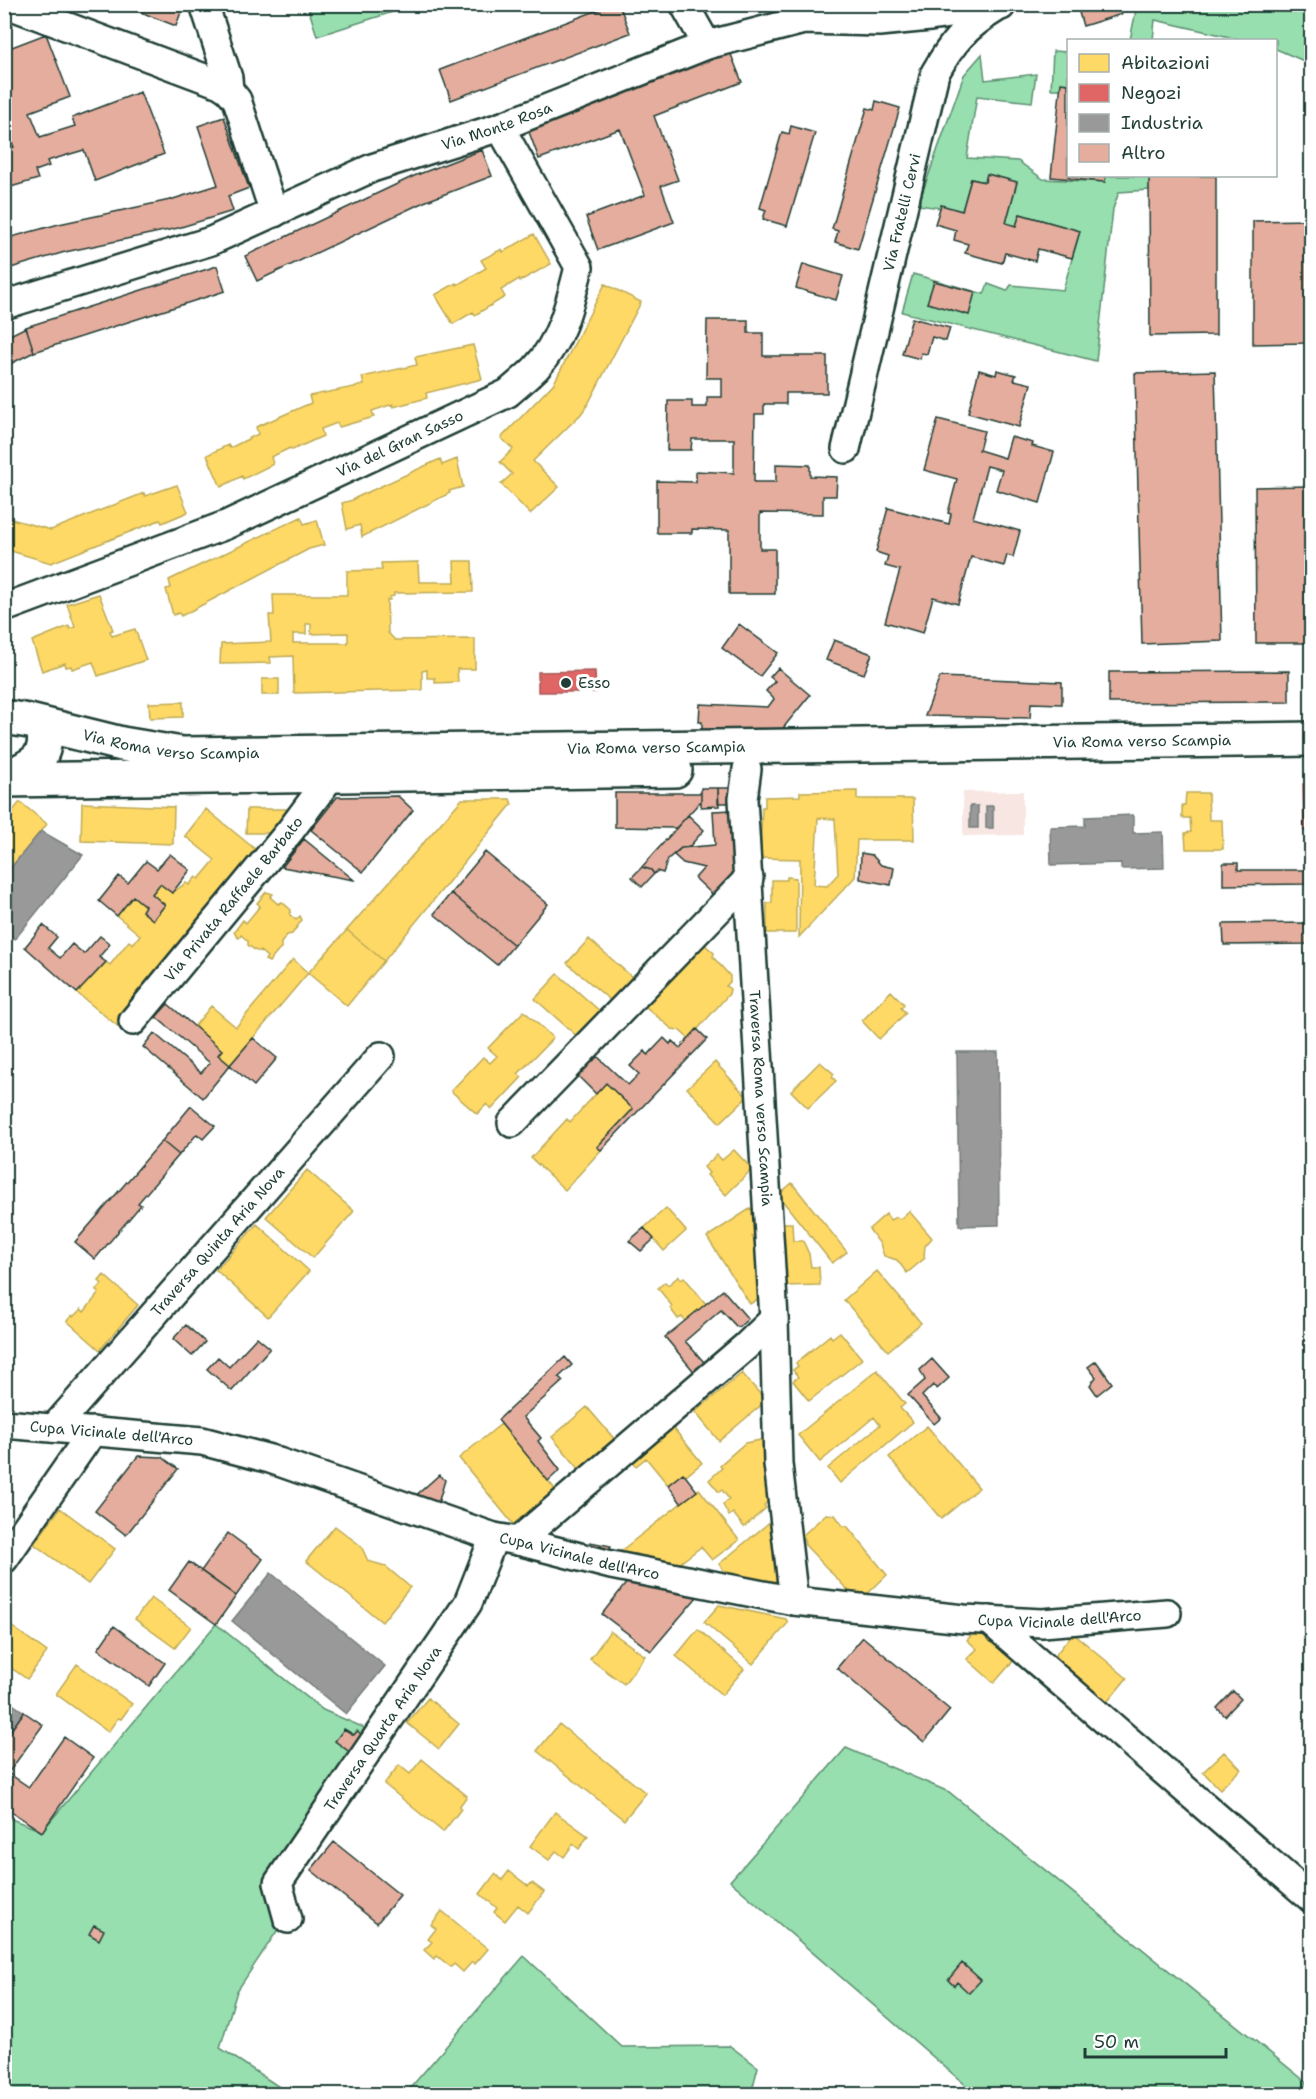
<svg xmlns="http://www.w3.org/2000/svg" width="1316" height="2099" font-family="'Shantell Sans',sans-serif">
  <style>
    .built { fill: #f7e6e2 }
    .green { fill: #97dfae; stroke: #5b8e71; stroke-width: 1.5 }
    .homes { fill: #ffd966; stroke: #bcaa57; stroke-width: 1.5; fill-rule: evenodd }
    .shops { fill: #e06666; stroke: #a65a57; stroke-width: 1.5 }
    .industry { fill: #999; stroke: #747d7b; stroke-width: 1.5 }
    .building { fill: #e5ad9d; stroke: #1f3d34; stroke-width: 1.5 }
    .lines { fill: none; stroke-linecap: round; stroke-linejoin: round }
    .minor-casing { stroke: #1f3d34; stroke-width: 32 }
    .major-casing { stroke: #1f3d34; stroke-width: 38 }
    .minor { stroke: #fff; stroke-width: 27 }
    .major { stroke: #fff; stroke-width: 33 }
    .poi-dot { fill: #1f3d34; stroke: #fff; stroke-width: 2 }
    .labels { text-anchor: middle; stroke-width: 6; stroke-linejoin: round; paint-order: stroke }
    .street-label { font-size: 15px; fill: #1f3d34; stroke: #fff }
    .poi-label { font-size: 15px; fill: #1f3d34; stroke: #fff; text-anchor: start }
  </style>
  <rect width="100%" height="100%" fill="#fff"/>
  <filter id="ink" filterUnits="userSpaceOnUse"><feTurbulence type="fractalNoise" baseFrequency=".0167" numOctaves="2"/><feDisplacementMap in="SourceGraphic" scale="12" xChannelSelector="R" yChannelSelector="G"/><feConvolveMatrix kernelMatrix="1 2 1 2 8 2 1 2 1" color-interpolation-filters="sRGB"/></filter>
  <g filter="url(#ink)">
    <path class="built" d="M1023,791V835L963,836V792Z"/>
    <path class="green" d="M307,4H415V5L317,36Z
      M1137,5H1311V64L1276,49V40H1243L1155,20L1153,40H1130Z
      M1053,51L1068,52V89H1051Z
      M982,54L985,80L1036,74L1032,102L977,96L967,158L1018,161L1043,179L1105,182L1106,176H1150L1149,190L1119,192L1113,209L1096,361L902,312L913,274L984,294L988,284L1007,291L1011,285L1063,290L1080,231L1020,214L1016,226L1006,223L1017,182L987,174L985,182L971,179L962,211L918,205L964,75Z
      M216,1624L323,1710L365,1728L292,1839L279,1928L237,1991L220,2048L290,2094H5L4,1816L42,1831Z
      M846,1748L949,1792L1311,2086V2094H976L730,1881Z
      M524,1956L622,2047L730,2046L758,2067L751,2094H405Z"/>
    <path class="homes" d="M534,234L551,264L520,281L519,279L501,290L505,297L475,315L473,312L453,324L435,295L456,283L457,285L486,268L481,260L502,249L503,252Z
      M605,284L641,302L588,404L581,414L533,461L559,487L530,514L501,484L512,474L500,462L513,449L501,438L554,383Z
      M473,345L482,379L426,393L427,398L393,407V404L372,411L374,417L339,427L337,423L321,429L323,436L292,450L290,448L271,457L273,464L243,479L242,476L221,487L207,455L228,445L230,448L258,434L256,427L311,403L309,396L364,385L362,377L417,365L415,357Z
      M440,459L442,465L457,459L463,487L449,491L450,493L362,537L360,525L347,529L342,503L353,500V499Z
      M177,485L188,512L162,523L160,520L51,563L4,549V517L51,530L144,493L145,496Z
      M301,517L304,524L317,520L324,545L309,549L181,616L179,613L173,615L166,589L171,588L169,580Z
      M454,561H472L473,592L394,593V596L390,597V600H387L388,633L395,640L475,639V669H457L458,682L435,683V678H427V670L422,671V690L294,693L293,656L270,657L271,663L220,664L221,644L271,642L269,615H274L273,595H347V571L382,570L381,563L418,562L419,582H455ZM306,624H311V634L348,633V643H293V634H306Z
      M99,594L113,630L110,631L112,636L135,629L146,660L98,676L93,662L72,669L71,666L66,667L65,663L42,671L32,641L69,626L70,629L75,627L67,604Z
      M262,679H279V695H262Z
      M183,702V717L150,718L149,703Z
      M857,791V799H913L914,840H857L855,877L799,937L800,859L760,858L762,807H765V797L800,796V792ZM818,818L835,819L838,874L827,886L814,885Z
      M1186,793H1208L1209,820H1222L1223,849H1186L1185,833L1191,832L1190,818H1182V805H1185Z
      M462,799H510L512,804L384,961L347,930Z
      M20,802L47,824L4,876V805L12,812Z
      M82,803L174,807L173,844L81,841Z
      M206,809L261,854L120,1028L77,993L106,962L110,965L129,941L133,944L140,935L117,916L133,896L145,906L142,911L153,920L165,905L152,894L160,884L172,893L186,883L189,885L196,877L199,879L215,860L185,836Z
      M247,809H291L275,833H246Z
      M787,877L796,878V933H767V903H772V880H787Z
      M266,892L270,893L273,894L270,897L278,904L282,902L291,910L290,915L296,920L300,916L302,920L292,934L287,935L281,943V948L269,962L265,960L267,957L260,951H256L248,945V941L241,935L239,938L237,937L234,932L243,920L246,923L260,906L257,903Z
      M347,930L384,961L347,1006L308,973Z
      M589,939L632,977L611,1001L567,963Z
      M703,943L714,953L713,957L730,976V982L726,986L730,989L729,994L689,1039L679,1030L672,1029L646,1007L644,1000Z
      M293,959L308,973L230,1065L218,1055L222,1050L194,1027L211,1006L236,1027Z
      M558,974L602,1013L579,1038L535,999Z
      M891,991L904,1004L901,1008L906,1013L879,1039L862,1021Z
      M524,1011L553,1038L518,1074L522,1077L492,1109L487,1104L477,1114L451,1091L483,1057L490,1063L497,1056L488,1048Z
      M715,1062L747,1097L720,1123L687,1088Z
      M820,1062L834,1074L832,1077L836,1081L808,1108L791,1091Z
      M606,1083L633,1109L597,1147L601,1150L565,1190L531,1158L567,1119L570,1122Z
      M734,1150L752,1169L726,1195L707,1175L709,1173L704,1167L717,1155L722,1160Z
      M307,1170L354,1211L313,1258L266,1217Z
      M792,1183L847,1252L832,1263L778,1195Z
      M666,1208L686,1231L664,1251L644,1228Z
      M751,1208L757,1219V1233L752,1236L760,1255L761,1297L750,1304L707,1237Z
      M909,1211L932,1238L925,1246L924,1256L925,1258L907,1273L897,1260L884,1256L880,1244L869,1229L886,1214L890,1220L896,1217L900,1219Z
      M782,1223H792L793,1241H803L809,1254L811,1267H819L820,1285L783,1286Z
      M257,1224L309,1271L268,1317L216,1270Z
      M877,1271L921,1323L888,1351L844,1300Z
      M104,1275L138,1305L100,1350L67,1321L72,1315L73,1317L81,1309L84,1312L99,1293L96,1291L102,1284L99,1281Z
      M679,1276L681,1279L684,1277L706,1304L685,1321L682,1317L678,1319L670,1308L672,1306L658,1288L665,1282L668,1285Z
      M840,1332L862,1359L809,1401L793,1381L798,1377L793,1370L798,1366L796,1363L830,1335L832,1338Z
      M877,1370L905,1404L900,1408L913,1422L840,1483L828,1468L880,1425L874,1417L820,1462L798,1435Z
      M742,1373L766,1401L719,1441L695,1412Z
      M587,1407L622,1448L587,1478L552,1437Z
      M501,1424L559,1494L517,1529L459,1458Z
      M670,1424L702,1463L686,1476L683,1473L668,1485L646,1458L636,1466L629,1458Z
      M927,1426L979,1488L941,1519L889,1457Z
      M766,1439L775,1495L764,1505L766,1508L744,1527L733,1513L729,1516L723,1505L729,1499L722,1490L719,1492L709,1480L722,1468L720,1465L745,1443Z
      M699,1489L739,1540L712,1560L701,1547L671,1570L613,1557Z
      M60,1508L115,1549L88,1584L34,1544Z
      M826,1514L835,1515L843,1526H847L887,1575L859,1602L805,1545L803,1535Z
      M771,1521L786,1574L770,1587L731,1580L719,1564Z
      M335,1526L361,1546L368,1561L385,1566L410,1587L382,1622L306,1561Z
      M151,1598L191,1627L175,1648L135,1619Z
      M719,1605L786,1619L788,1623L753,1664L704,1622Z
      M7,1623L47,1652L27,1679L4,1663V1626Z
      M979,1627L1015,1659L994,1683L967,1659L977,1649L967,1640Z
      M698,1629L744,1669L722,1695L676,1656Z
      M610,1631L645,1656L624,1684L590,1659Z
      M1073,1633L1127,1678L1103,1707L1049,1663Z
      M77,1664L132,1704L121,1719L118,1718L108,1732L56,1694Z
      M428,1698L459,1724L439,1749L407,1723Z
      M559,1724L646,1793L624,1820L537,1751Z
      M1224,1752L1241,1769L1220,1789L1203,1772Z
      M422,1759L467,1796L459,1807L461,1809L443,1832L384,1784L399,1765L410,1774Z
      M555,1812L588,1836L579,1849L573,1844L564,1857L556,1851L549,1860L530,1846Z
      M509,1871L528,1886L532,1883L544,1892L528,1913L518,1905L505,1921L494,1912L497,1908L480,1894L495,1874L502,1880Z
      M442,1911L488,1949L475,1964L472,1962L463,1972L454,1964L451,1967L437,1956L434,1959L424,1950L432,1942L428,1939L436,1929L431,1925Z"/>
    <path class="shops" d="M595,671L596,692H538V672Z
      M1303,784H1312V831H1304Z"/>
    <path class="industry" d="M970,806H978V828H970Z
      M986,806H993V828H986Z
      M1133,815V833L1163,832L1164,868L1121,869V863L1051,865L1050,827L1085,826V817Z
      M41,831L83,855L15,939L4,930V876Z
      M957,1052H998L999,1225L959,1226Z
      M271,1573L385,1666L346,1714L232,1621Z
      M4,1698L24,1712L4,1740Z"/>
    <path class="building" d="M120,4H184L176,26Z
      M614,4H619L630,33L451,100L440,70Z
      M1093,4H1119L1122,14L1083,26L1078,9Z
      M46,34L70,97L30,112L40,137L75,126L72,118L140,92L164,154L95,181L84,150L47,161L49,166L35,171L38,179L4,189V150L14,147L4,123V50Z
      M728,47L742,82L654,116L678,180L661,186L674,222L598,250L586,217L645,195L620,129L539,159L526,124Z
      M1061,83L1068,84V176H1106L1105,182L1051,177Z
      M876,101L900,108L858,249L835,242L838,231L832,229L867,108L874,110Z
      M224,117L249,188L228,196L233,211L178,228L65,252L4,270V239L59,224L170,200L218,185L198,126Z
      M791,126L815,133L787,226L763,219L766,210L760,208L782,132L789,134Z
      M482,150L492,176L424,202L257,281L245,256L414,176Z
      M987,174L1017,182L1006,223L1016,226L1020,214L1080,231L1072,258L1038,249L1035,261L1005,253L1002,263L965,253L968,244L954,240L956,230L935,224L941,205L962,211L971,179L985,182Z
      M1149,176H1216V335L1150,336Z
      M1312,220V343L1253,344V221Z
      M803,264L843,276L836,300L796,288Z
      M217,266L225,291L34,352L26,327Z
      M934,281L975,292L969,315L927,303Z
      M912,318L950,328L946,341L932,337L927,354L921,353L920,359L902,354Z
      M707,320H748V333H763V356H827V393H786V404H764V414H755L754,482H776V464L810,465V476L837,477L836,496H823V514L760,513V549H775V594H729V530L692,529V533H657V481L696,482V471L734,473V439H692L691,450H667L668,401H692V407H707V397H722V378H706Z
      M26,327L34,352L4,367V338Z
      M979,370L996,375L997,370L1016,375L1014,380L1031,384L1019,427L968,413Z
      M1215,371L1222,641L1142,644L1135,373Z
      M938,419L984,431L979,450L1005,458L1011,437L1033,443L1032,446L1054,452L1040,503L996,490L1002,470L987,466L973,518L1020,531L1013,557L1007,555L1004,566L971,557L958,604L933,597L923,633L885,622L900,570L885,566L888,556L876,552L888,508L949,524L951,514L948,513L957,479L924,470Z
      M1312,486V643H1256L1255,487Z
      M739,624L778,653L760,676L722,648Z
      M834,640L872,654L864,674L826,660Z
      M778,668L810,695L783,728V734L702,732V722H699L700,704L768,707L774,699L766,691L775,681L770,677Z
      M1289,671V702L1109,703V672Z
      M940,677L1062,682V704L1031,703L1030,718L925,716Z
      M701,788H718L719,806L701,807Z
      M718,788H733V803H718Z
      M615,793H701V801L676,828L615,827Z
      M398,796L413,810L363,872L311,830L337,797Z
      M733,810L737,873L732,874L713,895L695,878L704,868L683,863L674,855L681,848L715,845L713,811Z
      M688,815L704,830L689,847L681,848L668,859L663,873L657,871L654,874L651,870L642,867Z
      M304,839L354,880L282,867Z
      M485,852L548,904L514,945L451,893Z
      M861,853L872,855L881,865L894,868L891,885L860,879Z
      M170,854L190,870L172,893L160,884L152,894L165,905L153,920L142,911L145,906L133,896L117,916L99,901L119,876L128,883L146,861L157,869Z
      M1223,863H1238V870H1312V884L1223,885Z
      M642,867L651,870L654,874L642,887L632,877Z
      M451,893L514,945L497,965L434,914Z
      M1312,923V944L1224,945L1223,924Z
      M43,925L57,937L48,948L60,958L72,944L84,954L100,936L110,944L99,957L106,962L77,993L25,947Z
      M168,1004L222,1050L218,1055L230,1065L203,1098L143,1047L154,1033L201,1073L210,1063L156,1017Z
      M697,1029L707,1039L601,1150L597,1147L633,1109L606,1083L596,1094L578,1076L597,1056L628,1085L639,1074L630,1066L645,1051L648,1055L664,1038L670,1044L672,1041L680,1048Z
      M253,1038L277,1058L254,1086L230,1065Z
      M191,1106L215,1126L203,1139L197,1134L179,1155L162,1141Z
      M162,1141L179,1155L138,1203L141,1205L95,1259L75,1242Z
      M644,1228L654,1239L641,1251L629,1241Z
      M723,1290L748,1319L739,1327L736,1326L721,1310L685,1341L704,1362L736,1335L745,1345L702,1381L665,1337Z
      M186,1325L205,1342L192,1356L173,1339Z
      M257,1337L270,1348L232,1391L207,1369L218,1357L229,1367Z
      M565,1357L572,1365L559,1377L563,1381L523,1417L541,1438L538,1441L560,1470L548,1481L498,1420Z
      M932,1359L949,1378L937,1389L933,1385L922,1396L941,1418L934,1424L908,1395L925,1380L920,1370Z
      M1096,1361L1112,1383L1097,1395L1090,1385L1096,1377L1088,1367Z
      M138,1456L162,1457L178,1469L126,1535L95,1511Z
      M683,1473L697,1491L681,1503L668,1485Z
      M439,1475L445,1480L437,1507L411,1500Z
      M228,1533L263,1559L236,1596L201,1571Z
      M590,1542L611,1546L609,1556L589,1553Z
      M189,1562L236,1596L216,1624L169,1590Z
      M627,1582L697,1597L651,1651L602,1614Z
      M114,1626L165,1663L149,1686L98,1649Z
      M863,1637L950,1710L924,1742L837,1668Z
      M1233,1691L1241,1699L1225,1716L1217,1708Z
      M24,1712L43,1725L4,1779V1740Z
      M344,1729L354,1735L357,1731L372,1742L355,1756L335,1741Z
      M64,1737L93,1758L42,1832L4,1807V1779L8,1773L29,1787Z
      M334,1842L400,1895L377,1923L311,1870Z
      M94,1925L104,1930L99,1940L89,1934Z
      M962,1963L981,1980L969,1993L957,1982L954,1986L948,1980Z"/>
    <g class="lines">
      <defs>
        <g id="minor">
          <path d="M7,4L220,84L229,90L237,100L274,213"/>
          <path d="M204,4L228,78L229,90"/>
          <path d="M684,4L707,45"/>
          <path id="s1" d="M4,305L211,241L372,168L500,127L707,45L804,20L879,22L930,17L1001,6"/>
          <path id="s2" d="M846,449L935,73C952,43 965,27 995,9"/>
          <path id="s3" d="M4,608L226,525L508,393C517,385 527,377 536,368C562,340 570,302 579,267L500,127"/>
          <path id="s4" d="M747,769L743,799L774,1319L778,1464L794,1601"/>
          <path id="s5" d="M133,1021L290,831L331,776"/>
          <path d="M512,1123L749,878"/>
          <path id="s6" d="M4,1424L202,1441L270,1459L494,1537L518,1541L611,1565L794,1601L964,1619L1042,1623L1167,1613"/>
          <path id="s7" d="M54,1428L381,1056"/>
          <path d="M518,1541L745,1347L774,1319"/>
          <path d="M4,1559L93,1431"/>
          <path d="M989,1620L1312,1899"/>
          <path id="s8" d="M288,1919L278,1883L468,1603L494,1537"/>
        </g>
        <g id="major">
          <path id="s9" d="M4,717L29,721L122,744L182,754L1312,739"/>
          <path d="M4,779C33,764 50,761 43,725"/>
          <path d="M4,780L675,770"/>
        </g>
      </defs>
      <use href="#minor" class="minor-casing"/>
      <use href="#major" class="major-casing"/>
      <use href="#minor" class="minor"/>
      <use href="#major" class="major"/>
    </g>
  </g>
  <circle class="poi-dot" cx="566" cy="683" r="6"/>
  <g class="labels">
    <g class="street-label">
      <text dy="5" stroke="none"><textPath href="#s1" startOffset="525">Via Monte Rosa</textPath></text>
      <text dy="5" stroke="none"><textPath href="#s2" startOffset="243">Via Fratelli Cervi</textPath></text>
      <text dy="5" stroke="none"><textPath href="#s3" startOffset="429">Via del Gran Sasso</textPath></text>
      <text dy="5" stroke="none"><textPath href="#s9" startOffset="1142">Via Roma verso Scampia</textPath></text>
      <text dy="5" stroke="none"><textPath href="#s9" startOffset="170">Via Roma verso Scampia</textPath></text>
      <text dy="5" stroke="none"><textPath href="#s9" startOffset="656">Via Roma verso Scampia</textPath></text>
      <text dy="5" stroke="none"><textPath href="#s5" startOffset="158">Via Privata Raffaele Barbato</textPath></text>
      <text dy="5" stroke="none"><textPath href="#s4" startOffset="330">Traversa Roma verso Scampia</textPath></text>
      <text dy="5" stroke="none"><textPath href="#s7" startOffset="248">Traversa Quinta Aria Nova</textPath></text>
      <text dy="5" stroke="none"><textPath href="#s6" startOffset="108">Cupa Vicinale dell'Arco</textPath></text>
      <text dy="5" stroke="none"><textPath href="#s6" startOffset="594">Cupa Vicinale dell'Arco</textPath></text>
      <text dy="5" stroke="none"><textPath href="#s6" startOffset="1080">Cupa Vicinale dell'Arco</textPath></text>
      <text dy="5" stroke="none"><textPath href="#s8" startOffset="224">Traversa Quarta Aria Nova</textPath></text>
    </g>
    <g class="poi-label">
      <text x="578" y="688">Esso</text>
    </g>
  </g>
  <rect width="1316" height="2099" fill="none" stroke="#fff" stroke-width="24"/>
  <rect x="12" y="12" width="1292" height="2075" fill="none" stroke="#1f3d34" stroke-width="2" filter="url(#ink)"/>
  <rect x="1067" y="39" width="210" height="138" fill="#ffffff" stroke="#a5b1ae" stroke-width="1.5"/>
  <rect x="1079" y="54" width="30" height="18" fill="#ffd966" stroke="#a5b1ae" stroke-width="1.5"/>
  <text x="1121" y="69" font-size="18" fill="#1f3d34">Abitazioni</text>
  <rect x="1079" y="84" width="30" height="18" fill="#e06666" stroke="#a5b1ae" stroke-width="1.5"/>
  <text x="1121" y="99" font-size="18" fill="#1f3d34">Negozi</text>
  <rect x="1079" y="114" width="30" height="18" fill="#999999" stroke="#a5b1ae" stroke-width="1.5"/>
  <text x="1121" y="129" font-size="18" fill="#1f3d34">Industria</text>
  <rect x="1079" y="144" width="30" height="18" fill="#e5ad9d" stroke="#a5b1ae" stroke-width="1.5"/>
  <text x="1121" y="159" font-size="18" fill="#1f3d34">Altro</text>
  <path d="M1085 2048v9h141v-9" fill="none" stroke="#1f3d34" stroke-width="3"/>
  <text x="1094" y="2048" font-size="18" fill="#1f3d34" stroke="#ffffff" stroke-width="4.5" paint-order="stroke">50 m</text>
</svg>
